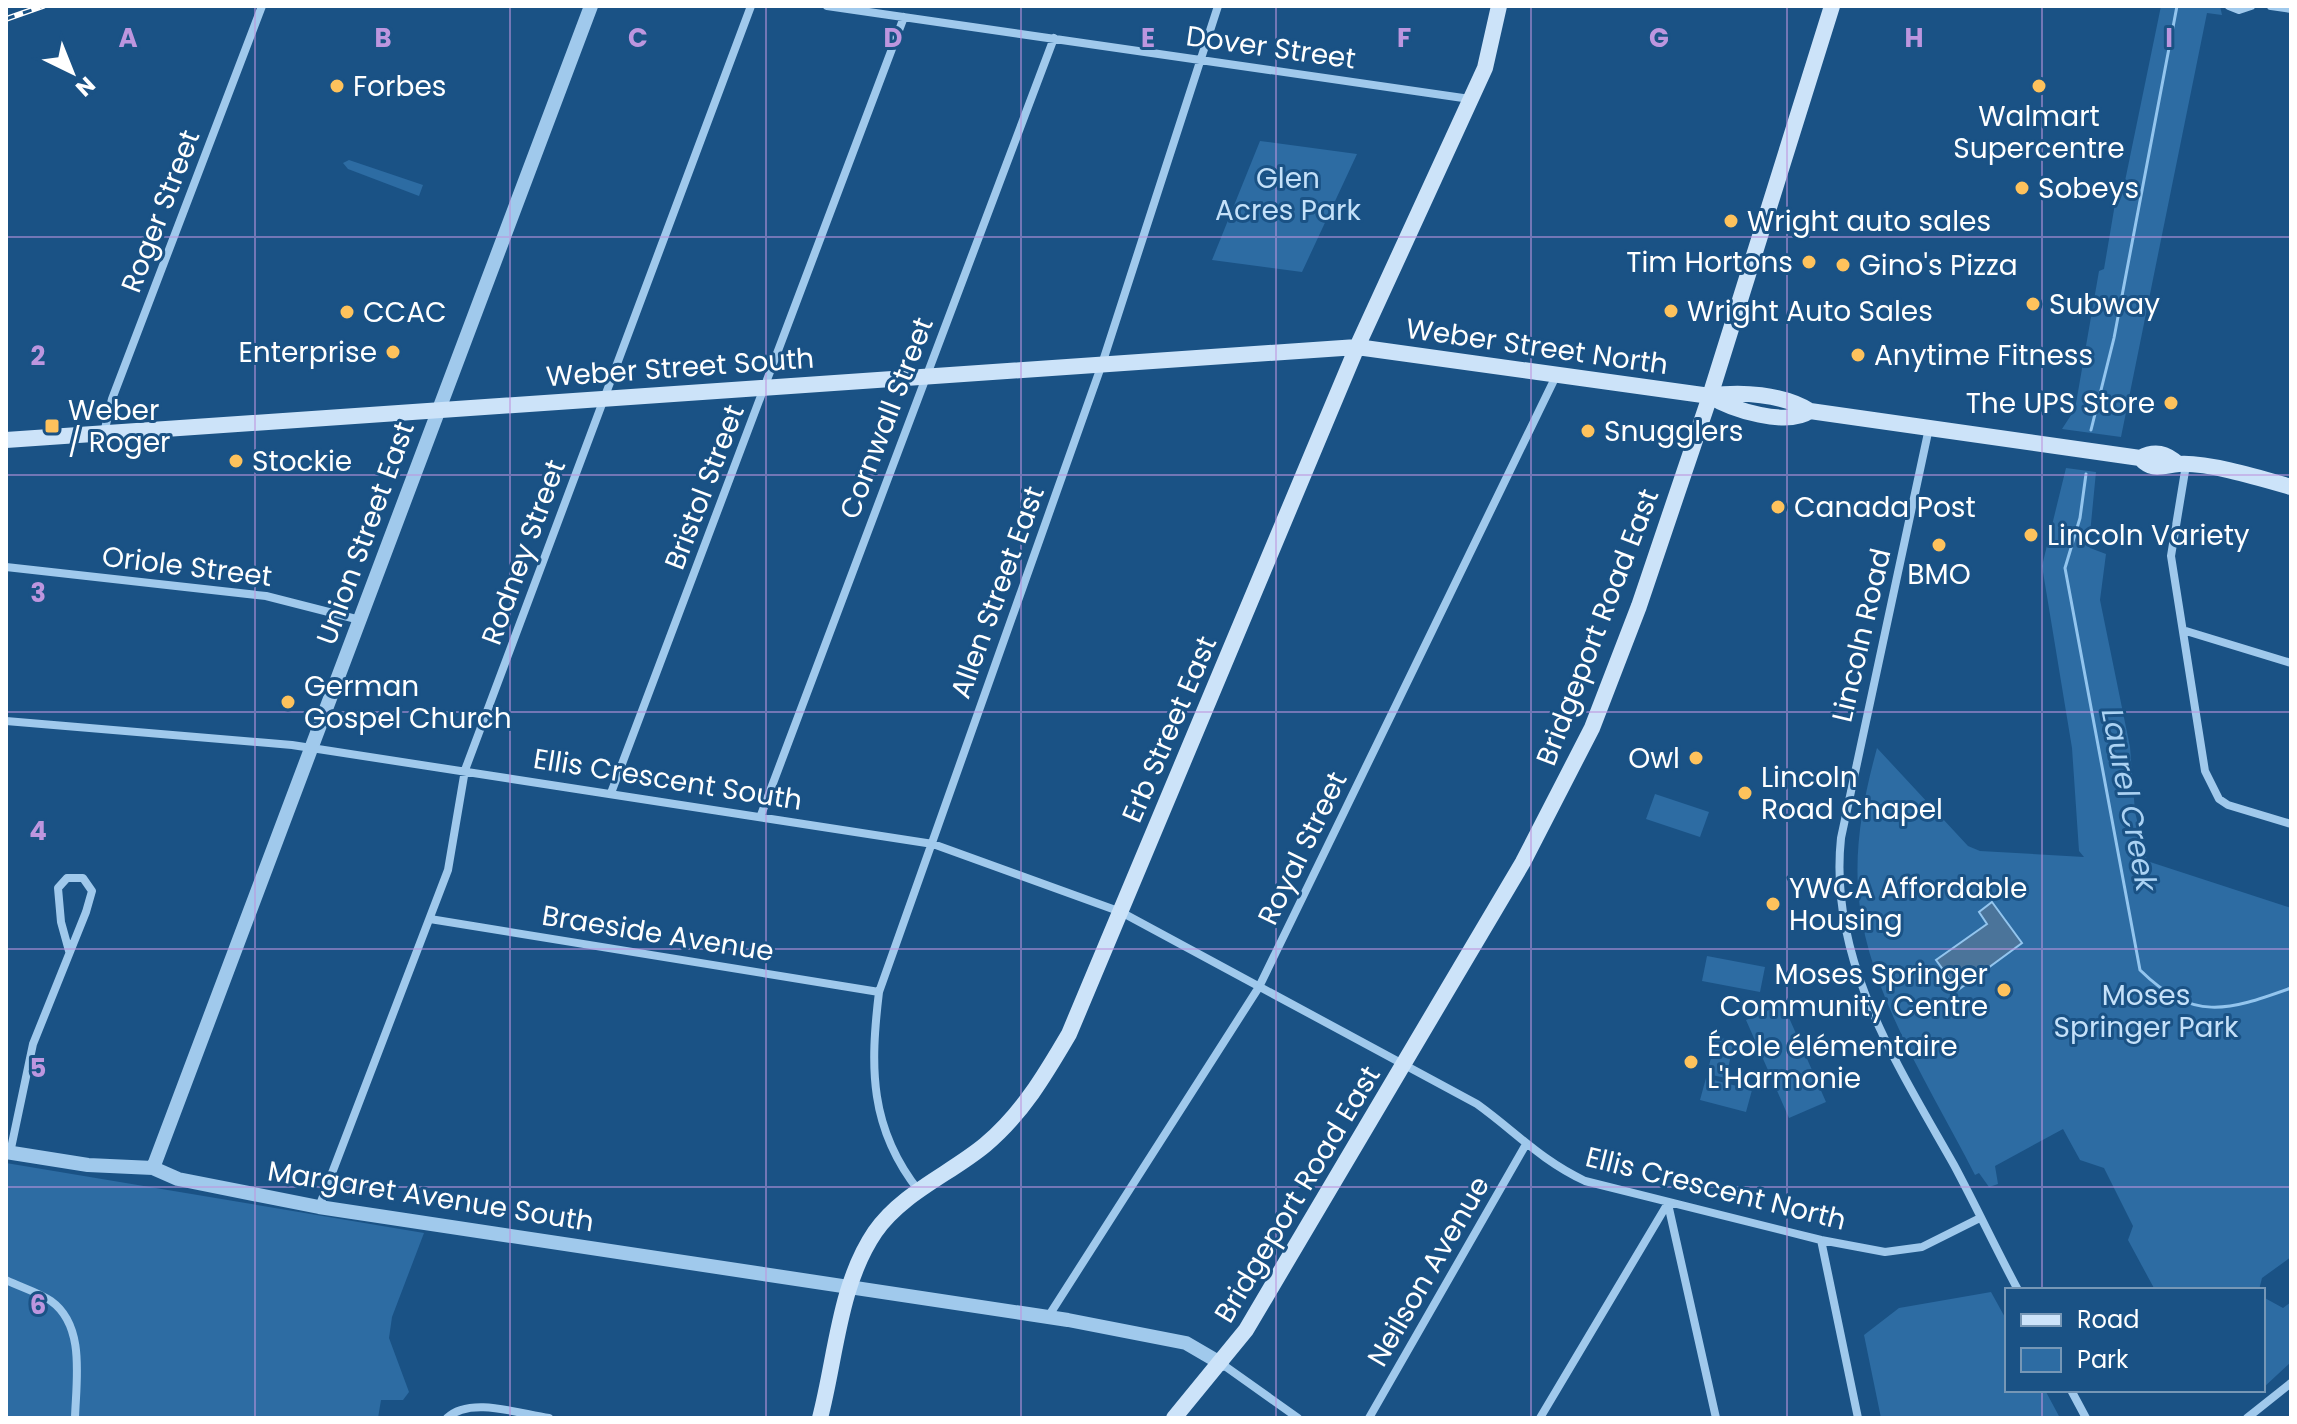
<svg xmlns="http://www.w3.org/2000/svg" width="2297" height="1424" font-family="Poppins,sans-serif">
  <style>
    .green { fill: #2d6ca3 }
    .water { fill: #4b749a; stroke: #93c5ee; stroke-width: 2 }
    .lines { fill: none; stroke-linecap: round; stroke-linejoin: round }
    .stream { stroke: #93c5ee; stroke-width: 3 }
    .minor { stroke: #a0c9ec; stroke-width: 8 }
    .tertiary { stroke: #a0c9ec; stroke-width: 14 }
    .secondary { stroke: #cce3f9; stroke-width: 16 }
    .rail-casing { stroke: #fff; stroke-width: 6 }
    .rail { stroke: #1a5285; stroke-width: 3; stroke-dasharray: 9; stroke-linecap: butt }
    .grid { fill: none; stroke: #bd96df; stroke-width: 2; stroke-opacity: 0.55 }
    .poi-dot { fill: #fec25c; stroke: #1a5285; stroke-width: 3 }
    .labels { text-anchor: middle; stroke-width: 6; stroke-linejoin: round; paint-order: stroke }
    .street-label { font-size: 28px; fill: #fff; stroke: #1a5285 }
    .poi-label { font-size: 28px; fill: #fff; stroke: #1a5285; text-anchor: start }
    .park-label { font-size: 28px; fill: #c5e1f9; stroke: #1a5285 }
    .water-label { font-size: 30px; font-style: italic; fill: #abd2f3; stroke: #1a5285 }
    .grid-label { font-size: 26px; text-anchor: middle; font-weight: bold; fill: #bd96df; stroke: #1a5285; stroke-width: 6; stroke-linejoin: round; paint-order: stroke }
  </style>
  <rect width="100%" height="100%" fill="#1a5285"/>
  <path class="green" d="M2161,6H2220L2222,15L2207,13L2121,437L2062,429L2075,409L2099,271L2104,269L2119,180L2125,181Z
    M1260,141L1357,154L1302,272L1212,260Z
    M349,160L423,185L419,196L348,169L343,163Z
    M2066,468L2096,472L2089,544L2090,548L2106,554L2100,600L2130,747L2135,812L2147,861L2291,908V1257L2262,1278L2259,1290H2155L2128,1240L2133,1226L2104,1168L2080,1160L2063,1129L1995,1166L1998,1184L1989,1187L1979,1173L1975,1175C1931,1088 1863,986 1858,887C1855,840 1865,792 1877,748L1968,846L1980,851L2084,857L2079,851L2072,748L2042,566Z
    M1655,794L1709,812L1700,837L1646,819Z
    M1707,956L1765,967L1760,992L1702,981Z
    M1783,1004L1826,1102L1789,1118L1746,1020Z
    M1716,1037L1734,1041L1726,1078L1707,1074Z
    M1706,1078L1752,1090L1746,1112L1700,1100Z
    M6,1163L424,1233L392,1317L389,1338L409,1392L403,1400H381L378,1418H6Z
    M1991,1292L2007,1321V1390H2045L2060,1418H1881L1864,1335L1899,1308Z
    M2263,1297L2283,1308L2291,1302V1362L2263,1388Z"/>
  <path class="water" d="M1992,902L2022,943L1958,990L1936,960L1987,924L1979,912Z"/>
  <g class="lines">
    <path class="stream" d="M2091,430L2114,338L2177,6
      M2086,474L2080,518L2065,568L2140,970C2193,1022 2227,1011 2291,988"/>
    <path class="minor" d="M827,6L1470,99
      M2229,6L2239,10L2251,6
      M2271,6L2291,9
      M1929,428L1841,838C1828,959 1897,1064 1954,1165C1976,1206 1996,1249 2018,1290
      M104,433L112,399L262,6
      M2186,465L2171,556L2205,771L2219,799L2228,805L2291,824
      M6,567L266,596L360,620
      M2186,631L2291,663
      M6,721L292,745L933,844L1121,912L1477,1104C1516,1132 1539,1159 1585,1181L1821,1240L1885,1252L1922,1247L1980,1218
      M611,793L904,17
      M761,815L1054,38
      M430,919L879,992
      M10,1153L33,1044L86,912L92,891L83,878H67L58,888L61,922L69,951
      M919,1191C869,1128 870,1067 879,992L1102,364L1218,6
      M1668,1204L1716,1418
      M319,1207L448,870L465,770L751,6
      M1821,1240L1858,1418
      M6,1280C20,1287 38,1292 51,1301C86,1326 76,1381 75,1418
      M1048,1317L1259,987L1556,376
      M1222,1364L1298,1418
      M2071,1390L2086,1418
      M447,1418C470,1396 520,1414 549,1418
      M1369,1418L1525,1146
      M1540,1418L1668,1203
      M2247,1418L2291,1383"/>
    <path class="tertiary" d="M6,1152L88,1165L153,1168L178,1179L319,1207L1068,1320L1186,1343L1222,1364
      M153,1168L591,6"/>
    <path class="secondary" d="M1710,396C1732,410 1787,427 1810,411
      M6,440L1357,347L1710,396C1740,391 1783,394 1810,411L2140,458C2154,473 2163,465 2179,464C2208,462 2263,479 2291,487
      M2140,458C2155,450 2166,453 2178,464
      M820,1418C836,1357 839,1285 875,1232C902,1193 950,1174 985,1145C1022,1114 1045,1075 1069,1034L1357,347L1485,68L1499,6
      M1174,1418L1246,1330L1523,862L1592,728L1639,606L1710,396L1832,6"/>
    <defs>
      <path id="rail" d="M6,19L43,6"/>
    </defs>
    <use href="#rail" class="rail-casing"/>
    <use href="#rail" class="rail"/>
  </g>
  <path class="grid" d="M255,6V1418M510,6V1418M766,6V1418M1021,6V1418M1276,6V1418M1531,6V1418M1787,6V1418M2042,6V1290M6,237H2291M6,475H2291M6,712H2291M6,949H2291M6,1187H2291M2042,1390V1418"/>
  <g class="poi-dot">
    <circle cx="337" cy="86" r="8"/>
    <circle cx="2039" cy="86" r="8"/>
    <circle cx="2022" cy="188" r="8"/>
    <circle cx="1731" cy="221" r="8"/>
    <circle cx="1809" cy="262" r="8"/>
    <circle cx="1843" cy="265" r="8"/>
    <circle cx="2033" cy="304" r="8"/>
    <circle cx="1671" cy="311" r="8"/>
    <circle cx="347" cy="312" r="8"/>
    <circle cx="393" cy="352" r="8"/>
    <circle cx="1858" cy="355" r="8"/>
    <circle cx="2171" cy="403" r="8"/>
    <rect x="44" y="418" width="16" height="16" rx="4"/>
    <circle cx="1588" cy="431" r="8"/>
    <circle cx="236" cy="461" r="8"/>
    <circle cx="1778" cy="507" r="8"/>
    <circle cx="2031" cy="535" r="8"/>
    <circle cx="1939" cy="545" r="8"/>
    <circle cx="288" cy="702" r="8"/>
    <circle cx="1696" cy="758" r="8"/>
    <circle cx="1745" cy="793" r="8"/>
    <circle cx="1773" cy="904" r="8"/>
    <circle cx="2004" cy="990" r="8"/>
    <circle cx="1691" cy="1062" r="8"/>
  </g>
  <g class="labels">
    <g class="street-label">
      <text transform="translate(1271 47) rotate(8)" y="10">Dover Street</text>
      <text transform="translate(160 211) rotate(-69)" y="10">Roger Street</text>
      <text transform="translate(1537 346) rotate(8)" y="10">Weber Street North</text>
      <text transform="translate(680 367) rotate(-4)" y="10">Weber Street South</text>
      <text transform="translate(886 418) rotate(-69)" y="10">Cornwall Street</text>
      <text transform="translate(704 487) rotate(-69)" y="10">Bristol Street</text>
      <text transform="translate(365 533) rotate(-70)" y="10">Union Street East</text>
      <text transform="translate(523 552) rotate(-70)" y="10">Rodney Street</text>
      <text transform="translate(187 566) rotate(7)" y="10">Oriole Street</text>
      <text transform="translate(997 592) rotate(-70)" y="10">Allen Street East</text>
      <text transform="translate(1597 627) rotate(-69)" y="10">Bridgeport Road East</text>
      <text transform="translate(1861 635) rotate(-77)" y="10">Lincoln Road</text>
      <text transform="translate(1169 729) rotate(-67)" y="10">Erb Street East</text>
      <text transform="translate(668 779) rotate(9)" y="10">Ellis Crescent South</text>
      <text transform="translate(1302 848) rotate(-64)" y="10">Royal Street</text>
      <text transform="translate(658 933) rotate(9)" y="10">Braeside Avenue</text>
      <text transform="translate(1716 1188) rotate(14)" y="10">Ellis Crescent North</text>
      <text transform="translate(1297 1194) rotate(-59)" y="10">Bridgeport Road East</text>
      <text transform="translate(431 1196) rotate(9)" y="10">Margaret Avenue South</text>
      <text transform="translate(1428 1271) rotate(-60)" y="10">Neilson Avenue</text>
    </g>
    <g class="poi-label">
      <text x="353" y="96">Forbes</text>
      <text x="2039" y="126" text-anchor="middle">Walmart<tspan x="2039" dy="32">Supercentre</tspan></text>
      <text x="2038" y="198">Sobeys</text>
      <text x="1747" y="231">Wright auto sales</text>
      <text x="1793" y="272" text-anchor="end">Tim Hortons</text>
      <text x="1859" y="275">Gino's Pizza</text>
      <text x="2049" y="314">Subway</text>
      <text x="1687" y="321">Wright Auto Sales</text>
      <text x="363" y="322">CCAC</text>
      <text x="377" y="362" text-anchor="end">Enterprise</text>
      <text x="1874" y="365">Anytime Fitness</text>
      <text x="2155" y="413" text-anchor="end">The UPS Store</text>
      <text x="68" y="420">Weber<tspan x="68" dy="32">/ Roger</tspan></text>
      <text x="1604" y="441">Snugglers</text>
      <text x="252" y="471">Stockie</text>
      <text x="1794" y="517">Canada Post</text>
      <text x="2047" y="545">Lincoln Variety</text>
      <text x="1939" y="584" text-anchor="middle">BMO</text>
      <text x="304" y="696">German<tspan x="304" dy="32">Gospel Church</tspan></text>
      <text x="1680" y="768" text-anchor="end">Owl</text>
      <text x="1761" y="787">Lincoln<tspan x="1761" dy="32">Road Chapel</tspan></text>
      <text x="1789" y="898">YWCA Affordable<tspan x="1789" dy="32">Housing</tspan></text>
      <text x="1988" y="984" text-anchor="end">Moses Springer<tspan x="1988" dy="32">Community Centre</tspan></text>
      <text x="1707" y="1056">École élémentaire<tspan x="1707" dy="32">L'Harmonie</tspan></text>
    </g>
    <g class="park-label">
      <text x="1288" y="188">Glen<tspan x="1288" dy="32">Acres Park</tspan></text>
      <text x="2146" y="1005">Moses<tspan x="2146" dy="32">Springer Park</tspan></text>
    </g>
    <g class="water-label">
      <text transform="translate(2129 800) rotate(79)" y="10">Laurel Creek</text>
    </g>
  </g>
  <g class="grid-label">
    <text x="128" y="47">A</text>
    <text x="383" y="47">B</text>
    <text x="638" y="47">C</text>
    <text x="893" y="47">D</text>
    <text x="1148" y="47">E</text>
    <text x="1404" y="47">F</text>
    <text x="1659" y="47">G</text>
    <text x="1914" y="47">H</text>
    <text x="2169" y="47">I</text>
    <text x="38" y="365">2</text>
    <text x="38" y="602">3</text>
    <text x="38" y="840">4</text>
    <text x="38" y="1077">5</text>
    <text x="38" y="1314">6</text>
  </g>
  <rect width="2297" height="1424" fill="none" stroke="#ffffff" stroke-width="16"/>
  <rect x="2005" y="1288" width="260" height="104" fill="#1a5285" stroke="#7697b6" stroke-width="2"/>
  <rect x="2021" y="1314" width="40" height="12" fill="#cce3f9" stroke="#7697b6" stroke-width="2"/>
  <text x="2077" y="1328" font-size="24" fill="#ffffff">Road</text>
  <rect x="2021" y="1348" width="40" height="24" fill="#2d6ca3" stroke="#7697b6" stroke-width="2"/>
  <text x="2077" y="1368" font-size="24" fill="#ffffff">Park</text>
  <g transform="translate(72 72) rotate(137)" stroke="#1a5285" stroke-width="6" paint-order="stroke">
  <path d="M0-6L14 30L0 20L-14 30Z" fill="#ffffff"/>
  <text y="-12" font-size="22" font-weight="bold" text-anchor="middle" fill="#ffffff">N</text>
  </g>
</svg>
